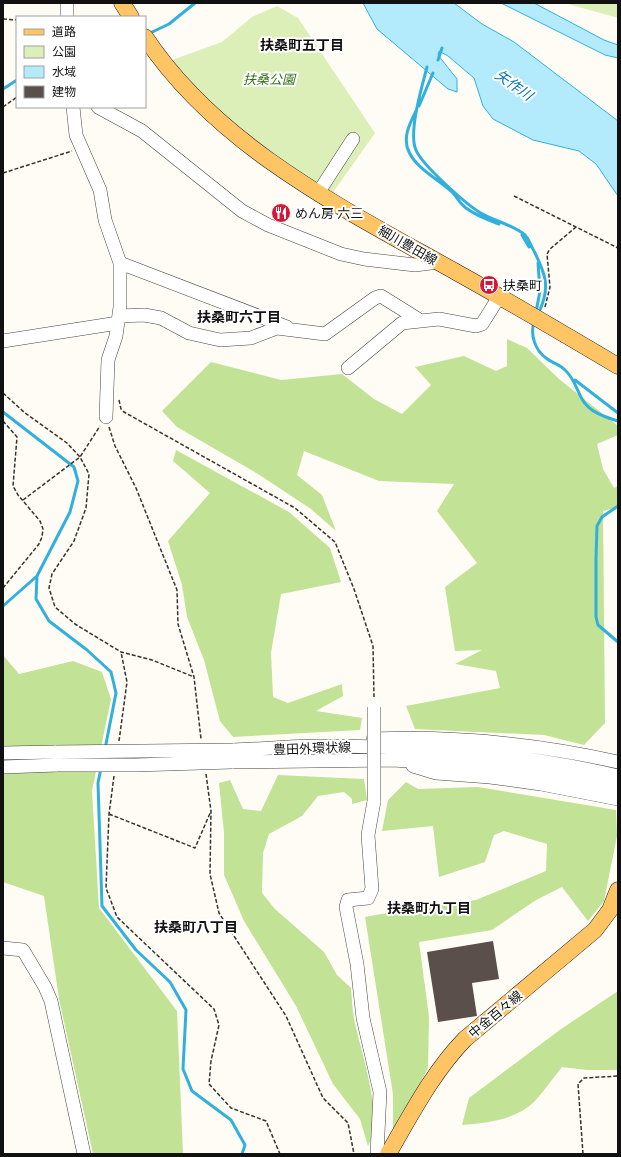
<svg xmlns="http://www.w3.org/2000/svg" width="621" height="1157" font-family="'Roboto Serif','Noto Sans JP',serif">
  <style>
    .green { fill: #dcefb8 }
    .forest { fill: #c2e295 }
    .water { fill: #b3ebfd; stroke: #31b0dd }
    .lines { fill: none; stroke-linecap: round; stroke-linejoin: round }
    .stream { stroke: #31b0dd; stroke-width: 3 }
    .building { fill: #5b4f4c }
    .minor-casing { stroke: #444; stroke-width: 14 }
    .major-casing { stroke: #222; stroke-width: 17 }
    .path { stroke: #333; stroke-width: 1.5; stroke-dasharray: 4 2; stroke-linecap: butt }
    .minor { stroke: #fff; stroke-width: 13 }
    .major { stroke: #ffc565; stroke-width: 16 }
    .minor-bridge-casing { stroke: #444; stroke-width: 14; stroke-linecap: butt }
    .minor-bridge { stroke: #fff; stroke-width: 13 }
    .labels { text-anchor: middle; stroke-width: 4; stroke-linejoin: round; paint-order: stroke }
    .park-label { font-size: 13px; font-style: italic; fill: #377218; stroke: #fff }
    .poi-label { font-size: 13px; fill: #111; stroke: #fff; text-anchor: start }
    .street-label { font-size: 13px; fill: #111; stroke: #fff }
    .neighbourhood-label { font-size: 14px; font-weight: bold; fill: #111; stroke: #fff }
    .water-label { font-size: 14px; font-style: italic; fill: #097aab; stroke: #fff }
  </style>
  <rect width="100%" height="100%" fill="#fffcf5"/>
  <path class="green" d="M567,3H618V18L568,4Z
    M277,6L298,18L375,133L329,198L263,150L213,106L172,60L222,42L252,17Z"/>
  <path class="forest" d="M507,339L527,348L559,379L618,426V435L597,444L603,469L614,488L618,486V507L603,511L605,723L584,745L544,735L415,729L406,706L500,688L496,671L455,664L482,650L455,651L445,587L477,563L437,511L454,484L379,481L304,451L297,475L322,495L336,531L311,509L258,474L177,427L162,411L211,362L281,380L342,374L374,399L402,414L431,385L415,367L464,356L496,371L507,366Z
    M176,450L289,512L330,548L341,582L281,594L271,653L273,697L288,703L342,684L343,696L316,711L362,718L360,730L233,737L220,721L204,660L187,617L182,585L168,541L210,493L173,461Z
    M3,655L19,674L73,661L102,672L111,699L92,791L99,908L177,1011L183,1154H93L59,999L44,896L3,882Z
    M278,775L364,779L367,800L352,804V799L344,792L318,796L302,816L269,834L263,853L262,893L275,909L324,952L337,975L351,988C352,998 352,1008 354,1018C360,1051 385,1117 368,1146L360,1119L333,1084L296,1006L244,921L224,875V833L219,783L230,780L243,809L261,811Z
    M406,782L418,789L478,787L616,810L617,836L604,901L588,921L562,887L536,900L492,930L419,942L429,1017L428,1068L393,1139V1094L365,917L420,907L476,900L546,871L547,844L504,831L494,835L485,862L439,877L433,826L382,831L388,800Z
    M618,991V1070H587L562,1067C553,1078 545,1090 535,1101C516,1120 487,1123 462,1125L469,1098L561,1029Z"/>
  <path class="water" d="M363,3H454L482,24L514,42L618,121V196L596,164L579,151L533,140L493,119L483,106L474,78L448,56L439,51L438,55L457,79V92L448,89L377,29Z
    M501,3H534L604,40L618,45V58L605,55Z"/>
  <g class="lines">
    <path class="stream" d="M148,34L169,24L195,3
      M438,60L442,48
      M427,67C422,86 408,133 416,150C422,165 465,203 479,212C493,221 512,224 525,235C529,239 531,246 534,251C546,275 551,288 538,314
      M3,89L17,80
      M419,106L433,73
      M416,111C410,123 402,138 409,152C417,169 438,179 452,192C457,197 460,204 466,208C475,215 488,220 499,224
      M522,235L529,247
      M536,312L540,291L538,263
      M534,322C530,335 535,350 546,358C552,363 559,364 565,370C574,378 576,388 582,399C589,412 605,417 618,421
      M575,380L618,413
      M3,412L74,467L78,481L70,512L37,576L36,599L49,621L87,650L111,672L116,693L105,749
      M618,506L602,517L597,526L596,559V617L598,625L618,642
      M3,606L37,576
      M101,768L98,783L102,906L136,950L170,982L186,1010L183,1069L192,1091L231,1120L245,1145L242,1154"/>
  </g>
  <path class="building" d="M493,941L499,979L472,983L477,1016L438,1022L427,952Z"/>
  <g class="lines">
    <defs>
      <path id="minor" d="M67,17V3
        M73,107L76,135L100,190L105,220L120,263V307L116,336L108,360L106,417
        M98,107L142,131L242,211L268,225L341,254L364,259L415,265L438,262
        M318,193L353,139
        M120,263L287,327
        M119,316L144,315L161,318L189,333L220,340L251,338L277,328L325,334L375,298L381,296L421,321
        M3,341L118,323
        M348,368L402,323L439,319L476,326L482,324L499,297
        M373,739C454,736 538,744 618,762
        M233,750C262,749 292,746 321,746C421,746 521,753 618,776
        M3,753L56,752
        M232,762L392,760L521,768L618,787
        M413,766L436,773L490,777L541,784L618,799
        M3,767L57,765
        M374,801L368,835L372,889L368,898L348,900L346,907L357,964L363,1018L380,1092L377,1154
        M3,948L23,950L45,987L51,1001L84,1154"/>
      <path id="major" d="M122,3L131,17
        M145,37C218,147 344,209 456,272C510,302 564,334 618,366
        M388,1154C412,1113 433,1072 465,1039L595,930L610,910L618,890"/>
    </defs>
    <use href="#minor" class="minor-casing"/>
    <use href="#major" class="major-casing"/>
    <path class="path" d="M3,19L17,20
      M3,107L17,97
      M3,173L72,151
      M514,196L618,248
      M545,307L550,287L547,254L550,249L576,227
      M3,393L25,413L67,443L80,457L89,474L86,508L74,541L52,574L49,588L55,607L75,624L121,652L152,660L194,677
      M119,400L121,409L124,412L295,508L335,542L354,589L373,646L374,697
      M3,421L17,437L13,486L18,495L40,521L43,529L42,537L39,544L3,588
      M109,427L115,446L136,488L177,590L178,624L194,677L201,739
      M23,500L80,457L100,426
      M119,741L127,682L121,652
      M206,774L211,811L210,874L219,913L286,1016L323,1098L348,1123L354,1154
      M114,776L109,814L106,888L117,917L214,1009L219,1025L211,1061L209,1084L231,1108L266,1121L280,1154
      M109,814L195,848L211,811
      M583,1154L578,1084L584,1078L618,1076"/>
    <use href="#minor" class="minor"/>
    <use href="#major" class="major"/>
    <defs>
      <path id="minor-bridge" d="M374,707V801
        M56,752L233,750
        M57,765H136L232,762"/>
    </defs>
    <use href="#minor-bridge" class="minor-bridge-casing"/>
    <use href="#minor-bridge" class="minor-bridge"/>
  </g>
  <defs>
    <symbol id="restaurant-disc" viewBox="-11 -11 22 22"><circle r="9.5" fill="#d31739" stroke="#fff"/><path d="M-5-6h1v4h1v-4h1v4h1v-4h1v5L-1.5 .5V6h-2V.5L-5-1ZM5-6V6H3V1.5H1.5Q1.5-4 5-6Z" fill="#fff"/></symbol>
    <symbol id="bus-disc" viewBox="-11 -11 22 22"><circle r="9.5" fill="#d31739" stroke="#fff"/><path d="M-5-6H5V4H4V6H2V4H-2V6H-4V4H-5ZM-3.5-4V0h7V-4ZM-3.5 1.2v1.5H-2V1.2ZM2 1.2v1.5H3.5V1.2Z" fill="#fff"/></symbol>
  </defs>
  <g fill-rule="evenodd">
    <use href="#restaurant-disc" x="270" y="202" width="22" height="22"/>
    <use href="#bus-disc" x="478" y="274" width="22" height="22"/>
  </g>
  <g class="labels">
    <g class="park-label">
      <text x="269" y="84">扶桑公園</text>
    </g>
    <g class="poi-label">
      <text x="295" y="218">めん房 六三</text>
      <text x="503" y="290">扶桑町</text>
    </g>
    <g class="street-label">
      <text transform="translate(408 245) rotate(30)" y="5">細川豊田線</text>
      <text transform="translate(312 748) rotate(-2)" y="5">豊田外環状線</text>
      <text transform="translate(495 1014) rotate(-40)" y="5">中金百々線</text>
    </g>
    <g class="neighbourhood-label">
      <text x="302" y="50">扶桑町五丁目</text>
      <text x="239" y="322">扶桑町六丁目</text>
      <text x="429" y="913">扶桑町九丁目</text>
      <text x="196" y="932">扶桑町八丁目</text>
    </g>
    <g class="water-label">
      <text transform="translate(514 85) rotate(35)" y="5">矢作川</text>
    </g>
  </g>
  <rect width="621" height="1157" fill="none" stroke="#111111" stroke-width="8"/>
  <rect x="16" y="16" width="130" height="92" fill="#ffffff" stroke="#a0a0a0"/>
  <rect x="24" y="29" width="20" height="6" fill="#ffc565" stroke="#a0a0a0"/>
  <text x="52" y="36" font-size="12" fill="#111111">道路</text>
  <rect x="24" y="46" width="20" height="12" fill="#dcefb8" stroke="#a0a0a0"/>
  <text x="52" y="56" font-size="12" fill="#111111">公園</text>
  <rect x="24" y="66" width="20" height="12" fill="#b3ebfd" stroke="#a0a0a0"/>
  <text x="52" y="76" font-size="12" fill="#111111">水域</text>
  <rect x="24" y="86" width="20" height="12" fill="#5b4f4c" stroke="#a0a0a0"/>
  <text x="52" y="96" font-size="12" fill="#111111">建物</text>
</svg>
